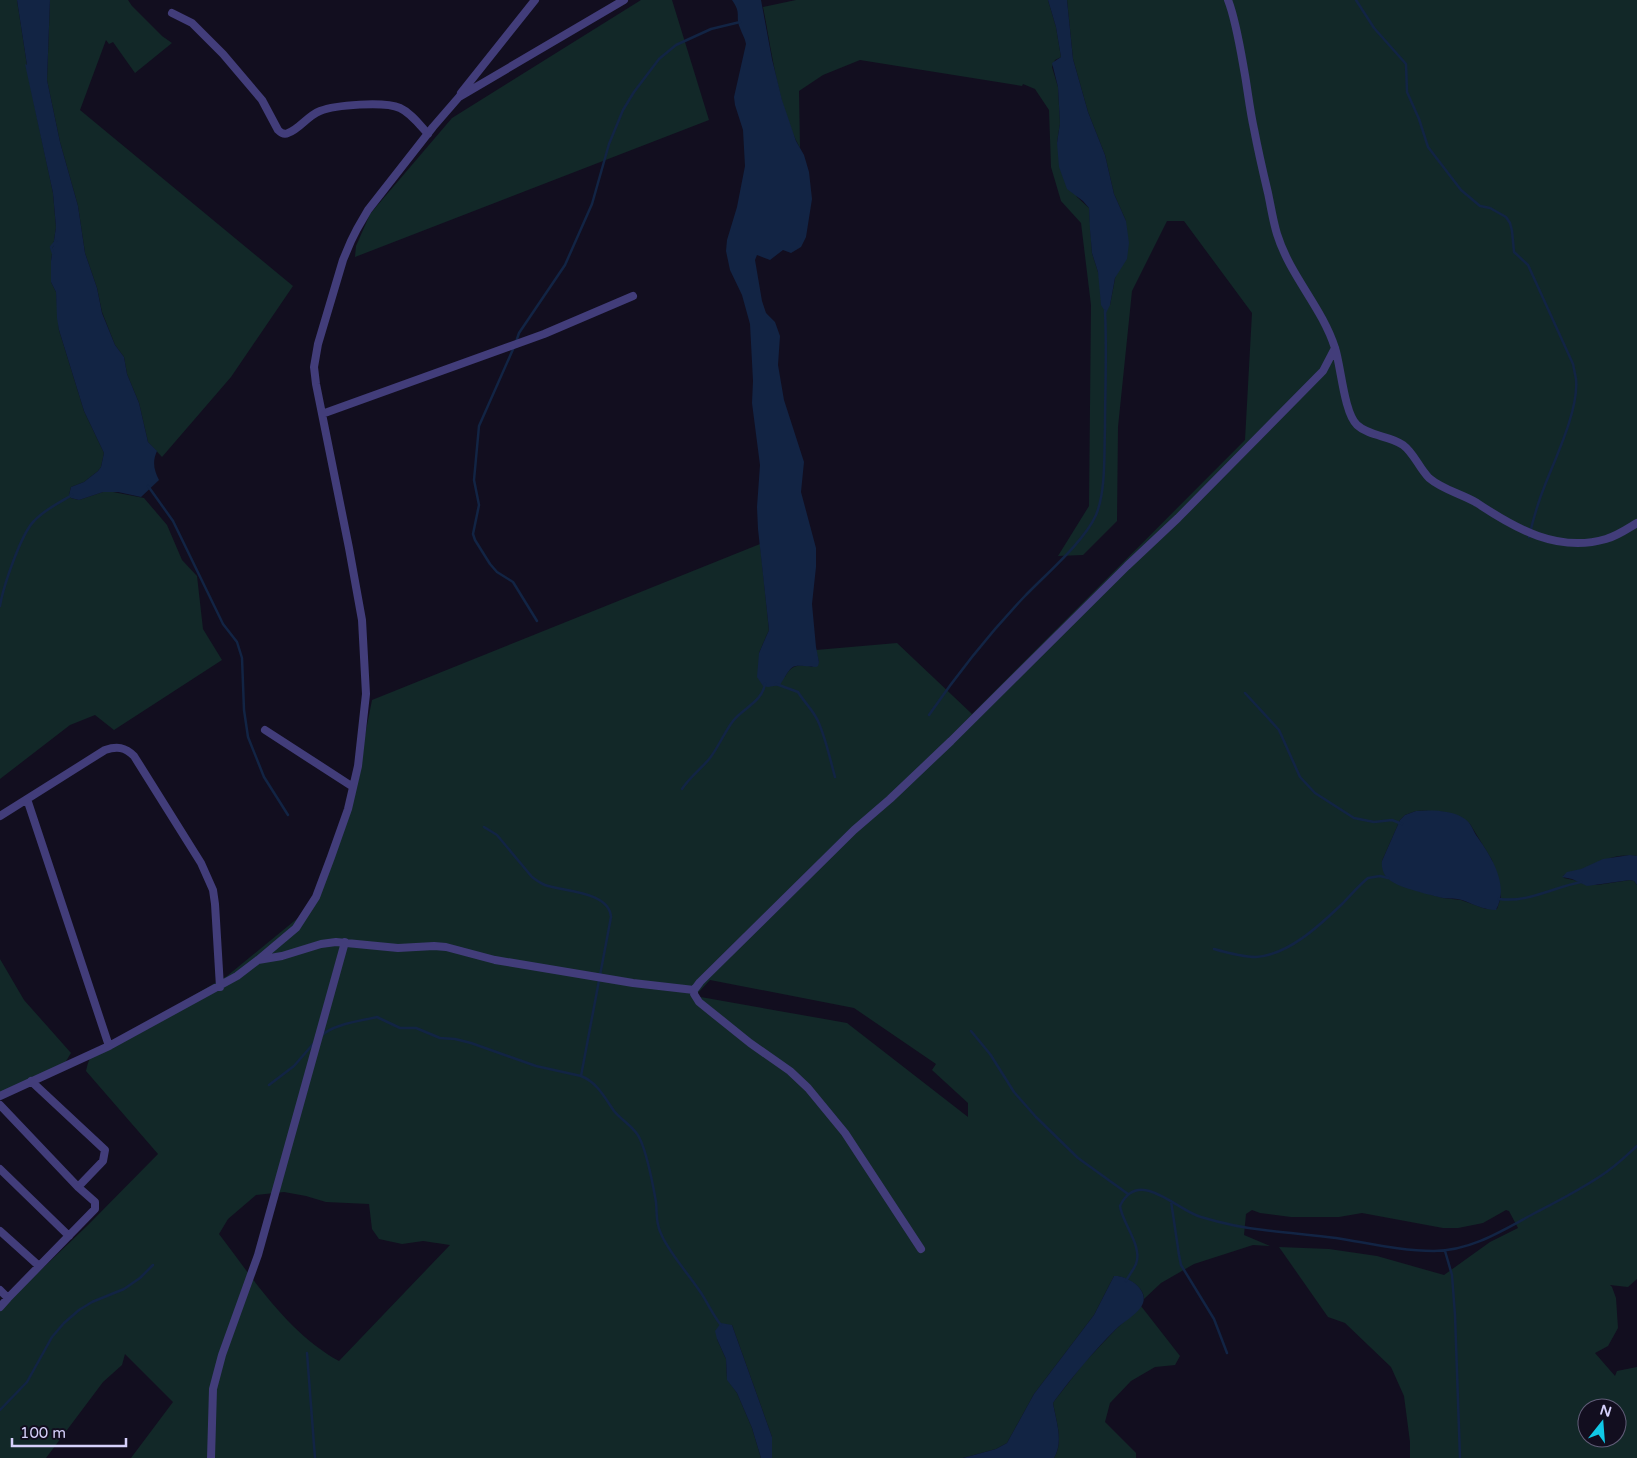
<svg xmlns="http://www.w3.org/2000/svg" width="1637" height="1458" font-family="'Varela Round',sans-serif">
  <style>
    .green { fill: #122828; fill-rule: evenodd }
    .water { fill: #122444 }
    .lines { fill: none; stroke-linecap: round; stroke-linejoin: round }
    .stream { stroke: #122444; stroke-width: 2.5 }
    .minor { stroke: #423d7a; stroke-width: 8 }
  </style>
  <rect width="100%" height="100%" fill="#120e1f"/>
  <path class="green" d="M0,0H17L27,65H26L53,193L56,227L51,261V282L56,292L59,330L84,411L104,453L101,467L98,471L84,482L71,487L69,495L71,498L79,500L103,492H113L144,498L167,525L182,560L197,576L203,629L222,660L114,730L95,715L70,725L0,779Z
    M50,0H128L132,6L162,36L172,43L135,73L113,42L109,44L106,40L80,110L293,286L231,377L162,457L148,442L139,403L127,374L124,357L115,345L102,312L97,288L85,253L78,206L60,142L47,80Z
    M641,0H672L709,120L355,257L356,246L370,214L452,118Z
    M796,0H1048L1056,27L1061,57L1055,60L1052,67L1058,87L1060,123L1057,143L1077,197L1089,208L1092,253L1098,272L1110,305L1126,221L1114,194L1105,155L1088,112L1073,59L1067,0H1637V856C1612,853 1602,862 1580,870C1573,872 1568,871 1563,876L1564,878L1597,885L1630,880L1634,881L1637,885V1279L1628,1287L1610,1285L1612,1287L1616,1298L1618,1328L1608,1346L1595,1353L1615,1376L1617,1371L1637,1367V1458H1410V1442L1404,1396L1391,1367L1345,1323L1328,1317L1279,1247L1329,1249L1377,1256L1444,1275L1490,1242L1518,1228L1509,1211L1506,1210L1483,1223L1458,1228H1443L1362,1213L1339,1217H1291L1260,1213L1252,1210L1246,1214L1244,1235L1270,1246L1253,1245L1194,1264L1161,1283L1144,1299C1144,1286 1126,1276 1114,1276L1094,1315L1034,1394L1007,1443L996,1449L963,1458H772V1437L732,1325L717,1339L726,1359L727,1379L737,1393L752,1428L761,1458H131L173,1402L125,1354L122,1365L103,1382L46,1458H0V1309L88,1225L158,1154L86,1071C88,1062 90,1053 100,1050L227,976L315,904L355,786L372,700L760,544L769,630L759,653L785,677C790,665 801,663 812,667L819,662L816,650L897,643L972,714L1245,440L1252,313L1184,221H1167L1132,291L1118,427L1117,521L1083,555L1058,556L1089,506L1091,305L1081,223L1061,201L1051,167L1049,110L1035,89L1023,84L1022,86L860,60L823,75L799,91L800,148C778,107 772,52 763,7ZM1416,811C1433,810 1458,811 1470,824L1492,860L1501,897L1497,909H1486L1461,900L1443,898L1415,890L1382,861L1400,820L1405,815ZM710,980L854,1008L936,1064L932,1070L968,1103V1117L847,1023L695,996ZM284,1192L306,1196L326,1202L369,1204L372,1229L379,1239L402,1244L423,1241L450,1245L339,1361C288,1333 254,1280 219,1234L228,1219L256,1195ZM1587,1408H1617V1438H1587Z
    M0,959L24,1000L71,1053L60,1071L0,1099Z
    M1141,1306L1180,1356L1175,1365L1155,1367L1131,1381L1110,1403L1105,1422L1136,1453V1458H1054C1064,1442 1056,1421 1053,1403L1055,1400L1084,1363L1116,1329Z"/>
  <path class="water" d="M17,0H50L47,80L60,142L78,206L85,253L97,288L102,313L115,345L124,357L127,374L139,403L148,442L157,451C152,462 154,470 159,480L141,497L118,492H103L79,500L71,498L69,495L71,487L84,482L98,471L101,467L104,453L84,411L59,330L57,318L56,292L51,282V261L56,227L53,193L25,64L27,65Z
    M732,0H761L772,59L782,100L796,141L804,155L809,172L812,199L806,237L801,247L791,253L783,250L770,260L757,255L755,260L762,301L766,313L775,322L780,336L778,365L784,400L804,462L801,492L816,548V567L812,604L816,647L819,662L818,666L816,667C790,665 794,662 780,685L768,687L763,686L757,677L759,653L769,630L758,529L757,507L760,465L752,403L753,381L750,324L742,295L730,270L726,251L727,240L737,207L745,166L743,130L735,105L734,97L746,44C745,38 742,34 740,28C735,16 742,14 732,0Z
    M1048,0H1067L1073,59L1088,112L1105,155L1114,194L1126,221L1129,243L1127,259L1115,278L1110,305L1106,313L1101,305L1098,272L1092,253L1090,230L1089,208L1083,201L1067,189L1059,167L1057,143L1060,123L1058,87L1052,63L1061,57L1056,27Z
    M1416,811C1431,810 1453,810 1465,819C1471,823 1473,830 1476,835C1491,856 1510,885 1496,910C1484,910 1473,904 1462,900C1456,898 1449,899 1443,898C1431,895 1400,888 1391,881C1384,877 1381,868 1382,861L1400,820L1405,815Z
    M1630,855L1637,856V885L1634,881L1630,880L1587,886L1572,879L1562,877L1567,872L1581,869L1603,859Z
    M1114,1276C1128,1275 1152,1291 1141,1307C1135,1316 1123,1322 1115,1330C1093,1352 1074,1375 1055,1400L1053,1403C1056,1421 1064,1442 1054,1458H963L996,1449L1007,1443L1034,1394L1094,1315Z
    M721,1323L732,1325L772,1437V1458H761L752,1428L737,1393L727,1380L726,1359L717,1339L715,1331Z"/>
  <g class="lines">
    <path class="stream" d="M1356,0L1374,28L1406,64L1407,92L1419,119L1428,147L1461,190L1480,206L1490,208L1506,217L1510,223L1512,231L1514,252L1528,265L1573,364C1574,369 1575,374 1576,379C1579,409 1556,457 1545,485C1538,502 1533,520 1529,537
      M53,253L51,247L56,241
      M516,342L519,333L565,265L592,204L609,144L623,110L634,92L659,59L676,45L711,29L740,22
      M514,347L479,426L474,480L479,505L473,534L475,540L490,564L497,572L513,582L537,621
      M148,486L173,521L223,624L237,642L242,658L244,710L248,737L264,777L288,815
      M0,606C3,587 21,534 34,521C44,510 60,502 72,495
      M776,684L798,692C804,702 813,710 818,721C826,739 830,759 835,777
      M1245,693L1279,730L1300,777L1315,793L1354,818L1374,822L1392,820L1402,824
      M929,715C958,673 989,634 1024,597C1045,575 1084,542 1096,515C1106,491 1104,454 1105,428C1105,390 1107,350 1105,311
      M682,789C690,777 701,769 710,758C719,746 724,733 733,721C743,708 762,702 765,684
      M484,827L497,835L532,877C536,880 540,883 545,885C564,892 609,891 611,917L581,1076
      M1499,899C1528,903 1554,887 1581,882
      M1214,949C1228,953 1242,957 1256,957C1288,955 1319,926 1341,905C1350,896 1358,886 1368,878L1380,876L1388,878
      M971,1031L990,1054L1014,1092L1036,1117L1078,1158L1128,1194
      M321,1036C333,1024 361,1021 377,1017L400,1028H416L440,1038L455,1039L471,1043L536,1066L581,1076C597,1082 605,1098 614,1111C622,1121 635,1127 640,1139C647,1154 653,1185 656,1202C657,1214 656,1225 662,1236C671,1255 687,1272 699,1290C707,1301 712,1314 721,1325
      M269,1085L294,1066L314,1043
      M1171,1201L1179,1255L1181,1265L1214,1319L1227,1353
      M1445,1251L1452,1275L1455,1315L1460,1458
      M1126,1281C1129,1275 1134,1269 1136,1264C1143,1246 1122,1223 1120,1206C1139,1167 1176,1210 1201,1217C1221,1223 1244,1228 1264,1230C1288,1233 1312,1235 1336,1238C1368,1243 1401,1251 1434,1251C1470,1251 1502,1231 1533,1214C1556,1202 1580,1190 1602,1175C1615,1167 1626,1156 1637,1146
      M307,1353L315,1458
      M0,1410L27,1382L52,1337L64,1323L79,1310L92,1302L124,1289L140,1278L153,1265"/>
    <path class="minor" d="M1228,0C1236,20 1241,53 1245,75C1248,93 1250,111 1254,129C1258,150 1263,172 1268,193C1271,207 1273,221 1277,234C1290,276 1322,307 1335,348C1341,366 1344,413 1357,425C1370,437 1389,435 1403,445C1414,453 1419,468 1429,478C1443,490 1462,494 1477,503C1516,529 1558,553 1606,539C1617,536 1627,529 1637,523
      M172,13L192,23L223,54L262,100L278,130C281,133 284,135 288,133C300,129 307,116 320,111C335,105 384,101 400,108C411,113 419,124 428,134
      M461,93L535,0
      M322,414L544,334L633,296
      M265,730L353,787
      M27,799L109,1046
      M0,816L105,750C117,746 125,747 134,756L201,863L213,890L215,904L220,987
      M258,960L282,956L321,944L336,942L398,948L434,946L446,947L495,960L633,983L694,990
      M31,1081L105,1150L103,1161L78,1187
      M0,1096L109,1046L237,976L258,960L296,928L316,897L331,857L348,809L358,766L366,694L362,620L349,548L316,384L314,367L318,344L343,260L351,241L357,229L368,210L433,127L459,97L624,0
      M0,1105L78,1187L95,1202V1209L8,1298L0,1307
      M0,1169L69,1236
      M0,1231L39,1266
      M921,1249L845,1133L808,1088L790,1071L750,1043L699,1002L694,994V990L700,982L854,830L890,799L951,741L1127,566L1178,518L1323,371L1335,348
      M0,1290L8,1298
      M211,1458L213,1389L222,1355L258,1255L345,942"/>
  </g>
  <g transform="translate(1602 1423) rotate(17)"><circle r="24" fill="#120e1f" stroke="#605c77"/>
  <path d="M0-4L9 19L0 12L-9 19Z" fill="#11c8e6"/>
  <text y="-8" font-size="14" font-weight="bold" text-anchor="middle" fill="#d6d0fb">N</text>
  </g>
  <path d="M12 1438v8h114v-8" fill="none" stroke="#d6d0fb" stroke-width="2.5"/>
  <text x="20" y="1438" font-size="15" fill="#d6d0fb" stroke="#120e1f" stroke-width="4" paint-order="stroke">100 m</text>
</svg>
